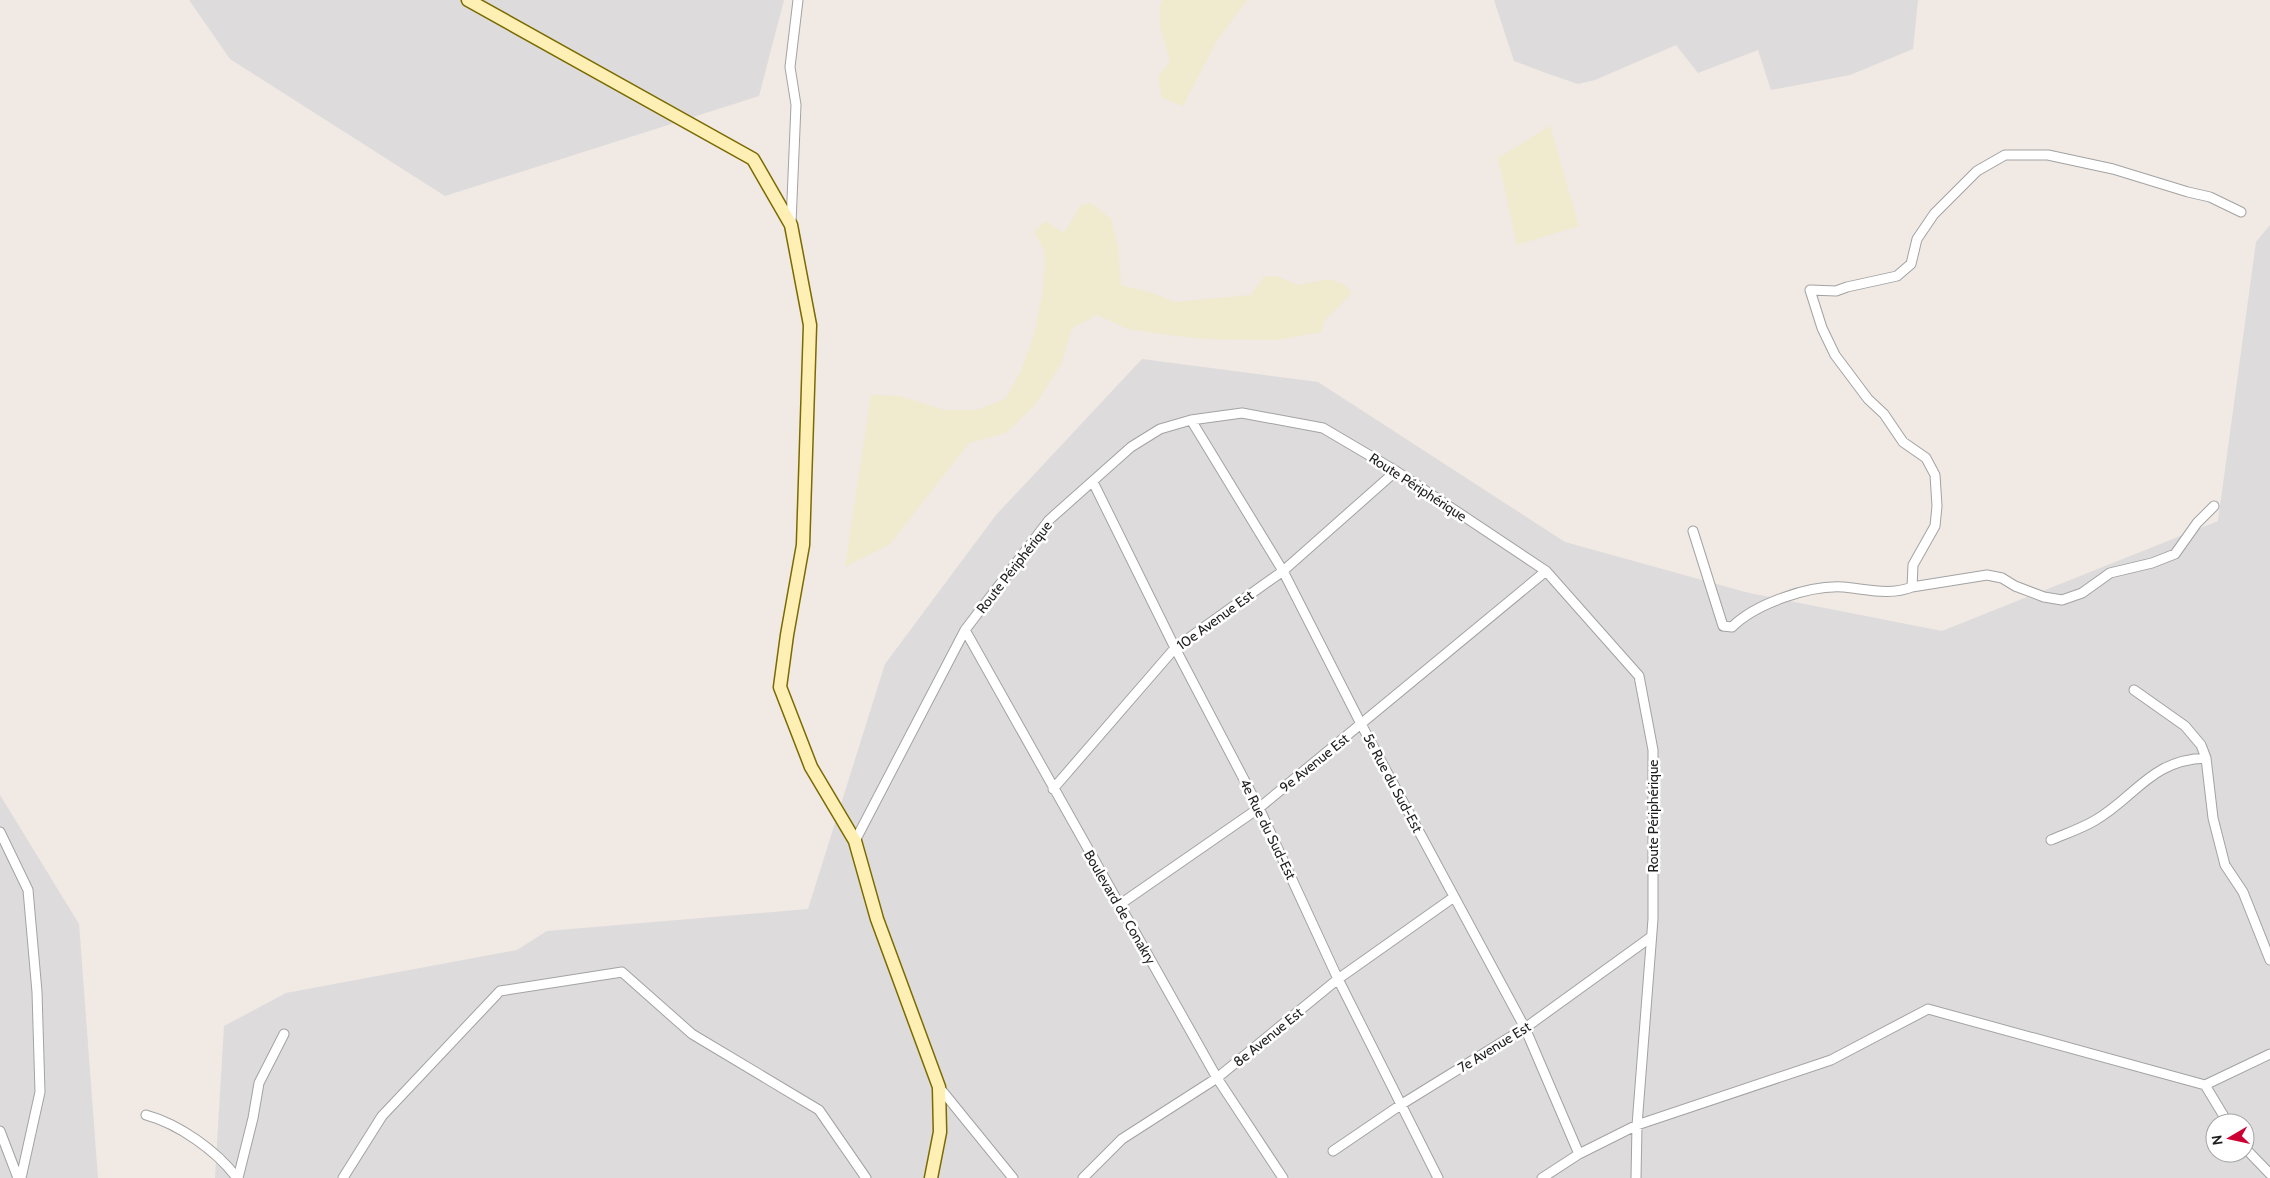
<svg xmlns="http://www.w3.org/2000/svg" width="2270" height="1178" font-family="Cabin,sans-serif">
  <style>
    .residential { fill: #dddbdc; fill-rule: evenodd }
    .farmland { fill: #f0eace }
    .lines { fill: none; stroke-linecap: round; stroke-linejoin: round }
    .street-casing { stroke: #a3a3a3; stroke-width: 11 }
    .secondary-casing { stroke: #7b6a00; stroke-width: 15 }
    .street { stroke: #fff; stroke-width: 9 }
    .secondary { stroke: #fef0b4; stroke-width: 12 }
    .labels { text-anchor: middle; stroke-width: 5; stroke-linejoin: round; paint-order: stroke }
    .street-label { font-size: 14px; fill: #1f1f1f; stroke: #fff }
  </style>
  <rect width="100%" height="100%" fill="#f0e9e4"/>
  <path class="residential" d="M189,0H784L759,96L445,196L230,59Z
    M1494,0H1918L1913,49L1850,75L1771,90L1758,50L1698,73L1676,45L1595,80L1578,84L1546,73L1514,61Z
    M2270,225V1178H215L224,1026L286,993L517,950L547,931L808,909L885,664L996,515L1142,359L1318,382L1565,542L1749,593L1942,631L2218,521L2256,242ZM2215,1123H2245V1153H2215Z
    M0,795L79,924L98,1178H0Z"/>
  <path class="farmland" d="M1163,0H1247L1216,42L1183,106L1162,98L1158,77L1170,61L1160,26V5Z
    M1550,126L1579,226L1517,245L1498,158Z
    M1091,203L1111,219L1118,246L1121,285L1156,294L1174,302L1251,295L1264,277L1276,276L1298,285L1329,279L1345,285L1352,293L1325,320L1321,332L1278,340L1204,339L1168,335L1128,329L1097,315L1072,328L1061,364L1035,405L1006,433L969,443L890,544L845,567L871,395L900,396L944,410H976L1005,399L1021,371L1034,334L1042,296L1045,263L1044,250L1034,232L1045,221L1064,233L1081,205Z"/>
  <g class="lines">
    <defs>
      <path id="street" d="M791,223L796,105L790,67L798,0
        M1191,420L1283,571L1361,724L1525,1028L1579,1154
        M1093,482L1175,648L1259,808L1338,979L1438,1178
        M1693,531L1723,626L1732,627C1755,604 1809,585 1843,587C1866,589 1890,596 1912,587L1913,565L1935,526L1937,506L1935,475L1926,458L1903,442L1884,414L1868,399L1835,355L1822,328L1810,290L1836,291L1847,287L1897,276L1911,264L1917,239L1934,214L1977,171L2005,155H2048L2113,169L2188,192L2210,197L2241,212
        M1912,587L1987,575L2002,578L2015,586L2044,597L2062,600L2082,593L2110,573L2152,563L2175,554L2197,523L2214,506
        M965,630L1217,1078L1283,1178
        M2134,690L2185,726L2201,745L2206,758L2213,818L2225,865L2243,892L2270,960
        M1053,789L1175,648L1283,571L1396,471
        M0,832L28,890L37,992L40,1092L21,1178
        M2051,840C2065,834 2080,829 2094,821C2136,797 2150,760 2206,758
        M855,841L965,630L1049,520L1131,447L1160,429L1191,420L1242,413L1323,428L1396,471L1546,571L1639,676L1653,750V919L1637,1125L1636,1178
        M1119,905L1259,808L1546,571
        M2205,1085L2228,1123
        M939,1087L1013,1178
        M146,1115C179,1124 217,1151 237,1178
        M0,1131L18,1178
        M2245,1148L2270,1174
        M1333,1151L1402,1104L1525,1028L1651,937
        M238,1178L253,1118L259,1083L284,1034
        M343,1178L382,1116L500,991L622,972L692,1034L819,1110L866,1178
        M1083,1178L1122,1139L1217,1078L1338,979L1454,897
        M1542,1178L1579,1154L1637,1125L1831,1060L1928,1009L2205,1085L2270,1054"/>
      <path id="secondary" d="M468,0L753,159L791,225L810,325L803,545L787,635L780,687L811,767L855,841L877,919L939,1087L940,1132L931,1178"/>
    </defs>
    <use href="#street" class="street-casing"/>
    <use href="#secondary" class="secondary-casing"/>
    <use href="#street" class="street"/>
    <use href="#secondary" class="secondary"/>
  </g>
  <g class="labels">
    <g class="street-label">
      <text transform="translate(1418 487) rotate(33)" y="5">Route Périphérique</text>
      <text transform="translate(1014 567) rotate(-52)" y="5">Route Périphérique</text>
      <text transform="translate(1215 620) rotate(-36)" y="5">10e Avenue Est</text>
      <text transform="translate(1314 763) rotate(-39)" y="5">9e Avenue Est</text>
      <text transform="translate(1393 783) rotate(62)" y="5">5e Rue du Sud-Est</text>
      <text transform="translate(1653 816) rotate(-90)" y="5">Route Périphérique</text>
      <text transform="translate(1268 829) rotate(64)" y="5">4e Rue du Sud-Est</text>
      <text transform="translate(1120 907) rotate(60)" y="5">Boulevard de Conakry</text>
      <text transform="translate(1268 1037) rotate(-39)" y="5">8e Avenue Est</text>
      <text transform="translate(1494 1047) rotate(-32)" y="5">7e Avenue Est</text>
    </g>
  </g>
  <g transform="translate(2230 1138) rotate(261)"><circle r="24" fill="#ffffff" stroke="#a5a5a5"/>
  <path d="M0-4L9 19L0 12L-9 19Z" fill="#cd0033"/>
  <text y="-8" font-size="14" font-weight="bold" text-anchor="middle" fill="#1f1f1f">N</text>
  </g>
</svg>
